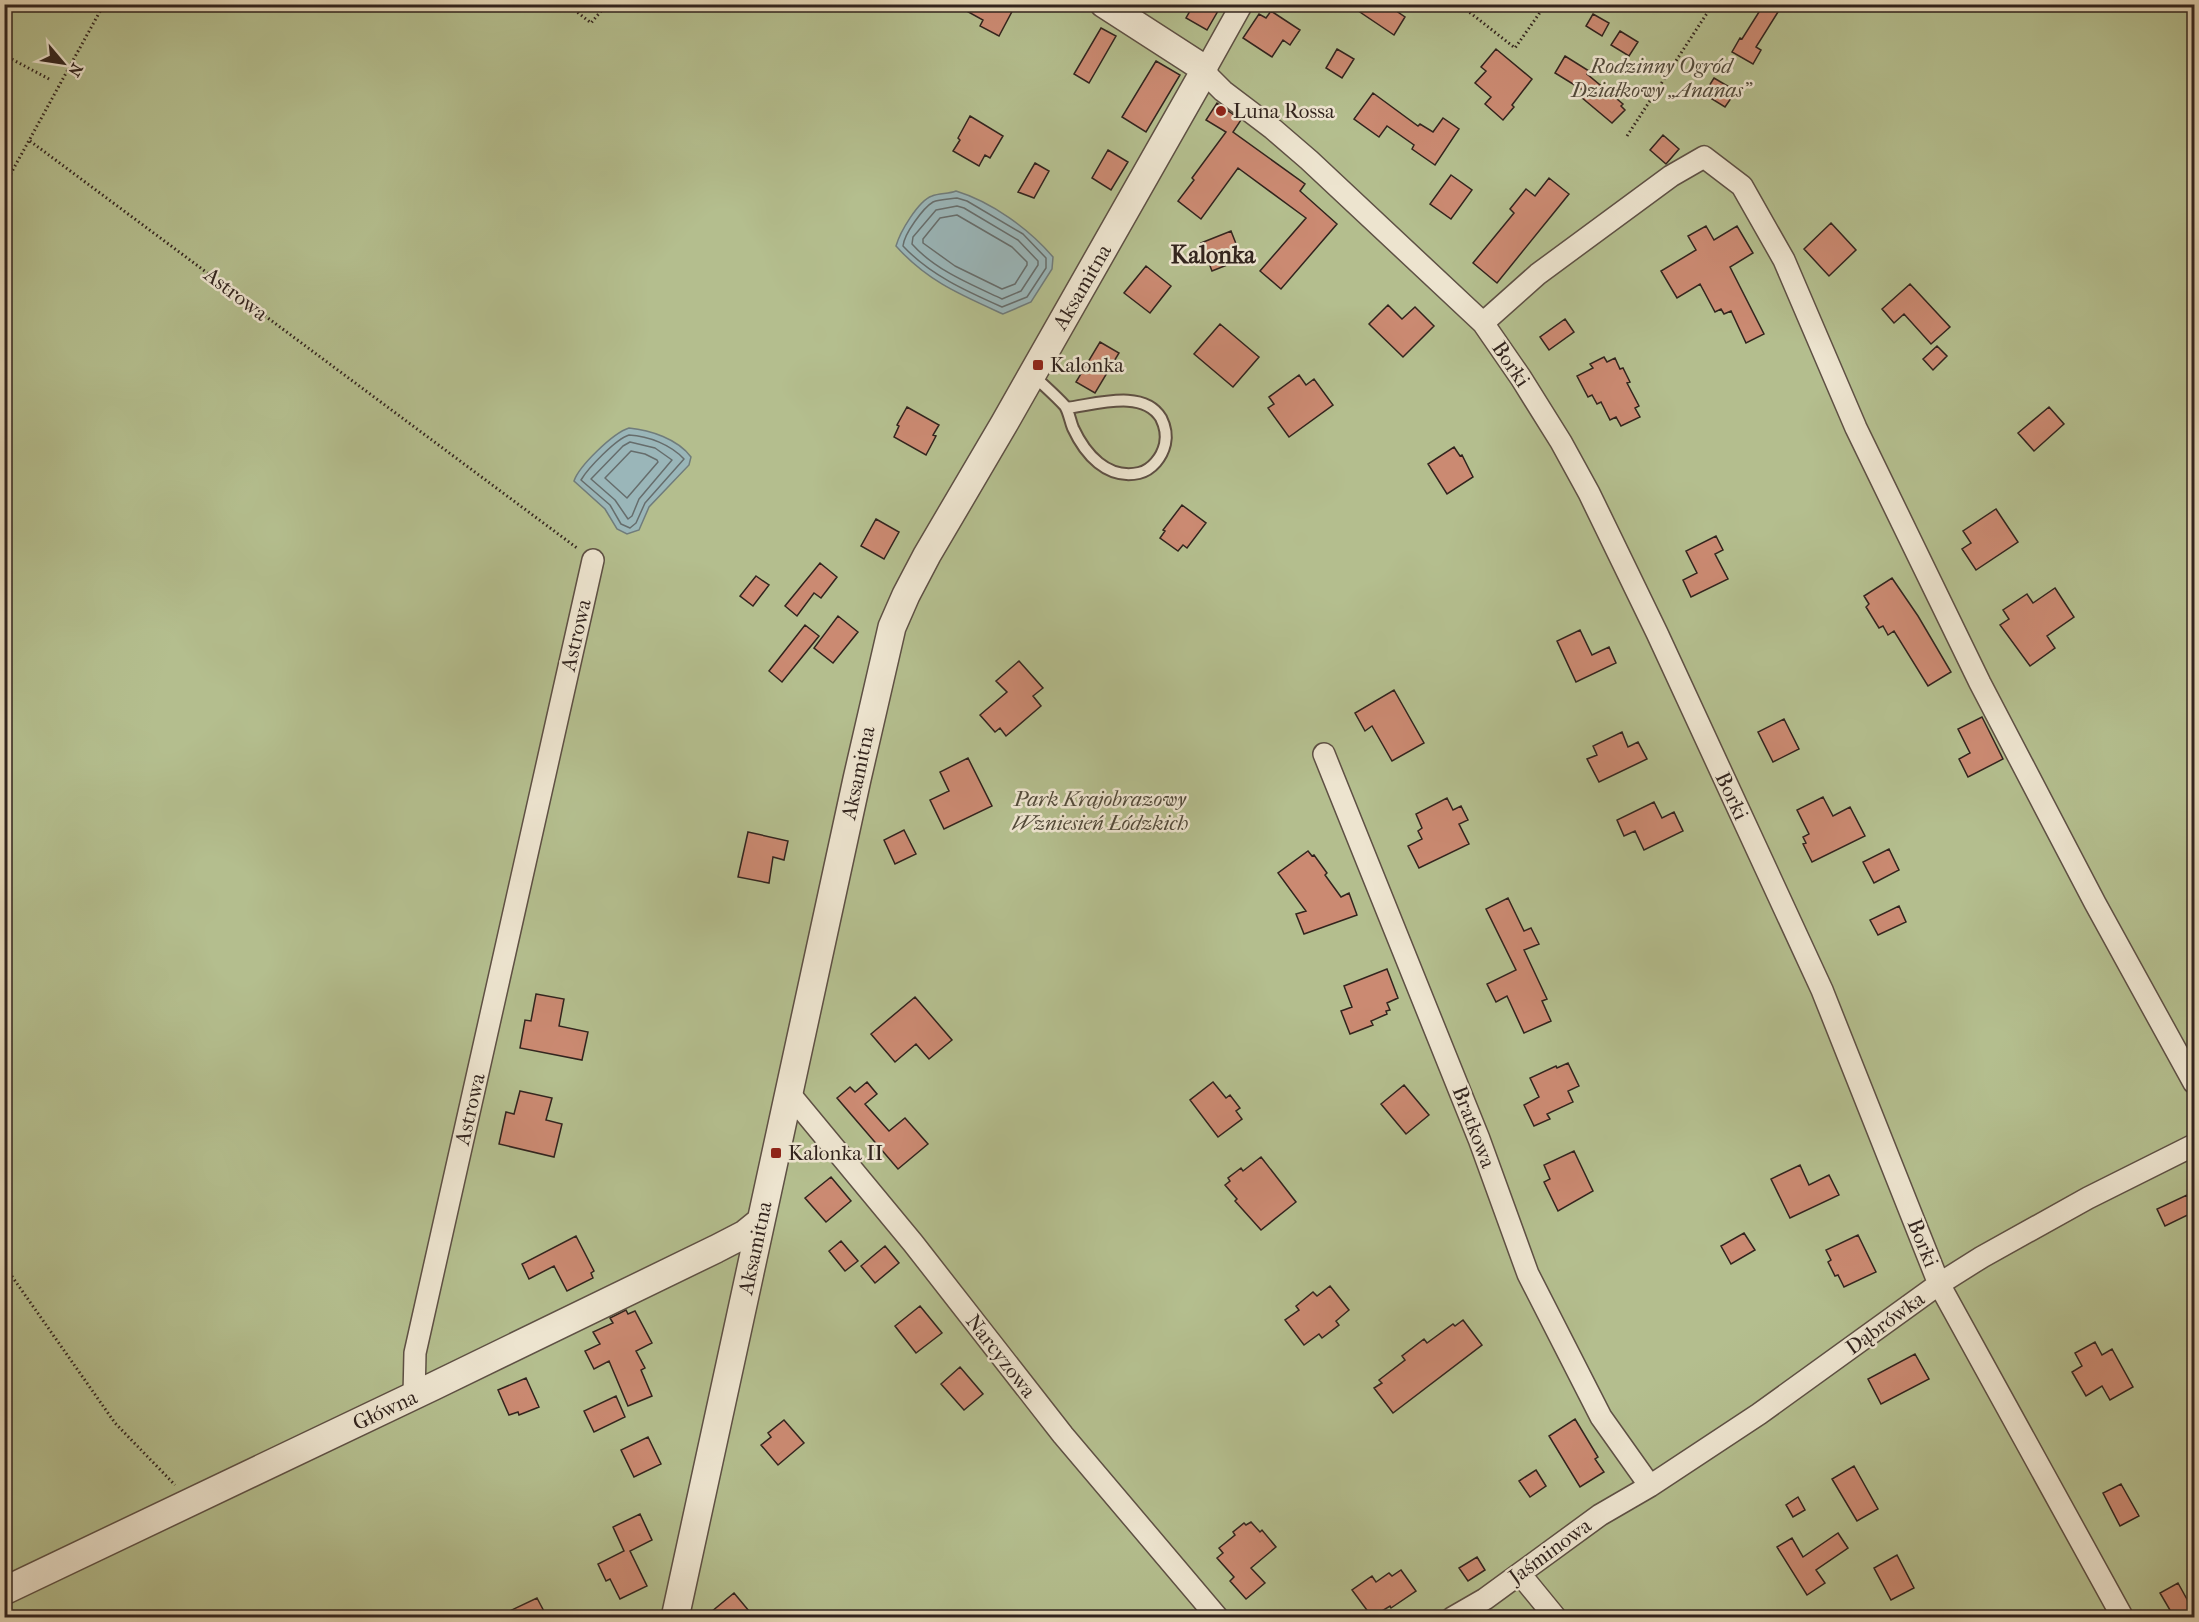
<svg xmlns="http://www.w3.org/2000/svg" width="2199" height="1622" font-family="'IM FELL French Canon',serif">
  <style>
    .green { fill: #b4be8e; stroke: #737156; stroke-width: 1.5 }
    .water { fill: #9ab6b9; stroke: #707c7b; stroke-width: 1.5 }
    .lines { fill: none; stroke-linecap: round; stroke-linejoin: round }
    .shore { stroke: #666d6c; stroke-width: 1.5 }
    .building { fill: #cb8a72; stroke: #32241e; stroke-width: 1.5 }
    .service-casing { stroke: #5e5044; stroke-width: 14 }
    .minor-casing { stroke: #5e5044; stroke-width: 24 }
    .tertiary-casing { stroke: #5e5044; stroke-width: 30 }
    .path { stroke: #32241e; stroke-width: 3; stroke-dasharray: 1.5 3; stroke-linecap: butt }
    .service { stroke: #ede4cf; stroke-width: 10 }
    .minor { stroke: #ede4cf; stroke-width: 21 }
    .tertiary { stroke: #ede4cf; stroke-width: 27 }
    .poi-dot { fill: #8f2418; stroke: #ede4cf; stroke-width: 2 }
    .labels { text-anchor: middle; stroke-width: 5; stroke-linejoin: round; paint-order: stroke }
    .park-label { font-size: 21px; font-style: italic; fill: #524a3a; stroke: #ede4cf }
    .poi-label { font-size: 21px; fill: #32241e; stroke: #ede4cf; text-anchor: start }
    .street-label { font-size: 21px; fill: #32241e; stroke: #ede4cf }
    .quarter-label { font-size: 24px; font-weight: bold; fill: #32241e; stroke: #ede4cf }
  </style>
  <rect width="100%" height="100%" fill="#e4d6b5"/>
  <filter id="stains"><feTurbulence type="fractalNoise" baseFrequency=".00333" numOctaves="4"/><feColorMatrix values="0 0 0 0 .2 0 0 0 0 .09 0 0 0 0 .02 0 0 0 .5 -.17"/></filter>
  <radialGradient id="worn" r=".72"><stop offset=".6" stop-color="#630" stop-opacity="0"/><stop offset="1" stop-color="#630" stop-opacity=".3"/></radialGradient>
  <path class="green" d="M4,5H2194V1617H5Z"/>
  <path class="water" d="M956,191C992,202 1029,229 1053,257L1052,269L1031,302L1003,314C961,295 927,281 896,246C900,232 918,201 932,196C939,193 949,194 956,191Z
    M629,428C650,430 678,439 691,457L689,465L649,507L639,530L627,534L617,529L605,509L574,481C579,466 613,433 629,428Z"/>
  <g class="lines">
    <path class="shore" d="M957,198L967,201L1023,234L1046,258V268L1027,297L1002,307C966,291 930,275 903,246C904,234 923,208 933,202C939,199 950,199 957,198Z
      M957,206L964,208L1018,240L1038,261V265L1021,291L1002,299C970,284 935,270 912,244L913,237L936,210Z
      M957,215L1012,247L1027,262V265L1015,284L1002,289L955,266L923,243V239L940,218Z
      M629,435C649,436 671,445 684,459L645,503L636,523L630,528L621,524L610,505L581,480C588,468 616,439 629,435Z
      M630,442L655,448L672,460L639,499L632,516L628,519L615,500L591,479L623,446Z
      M631,451L645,454L657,460L658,462L627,498L605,478Z"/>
  </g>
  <path class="building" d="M954,4H1016L999,36L980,26L983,20Z
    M1194,4H1222L1207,30L1186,18Z
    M1348,4H1386L1405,17L1394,35Z
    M1764,4L1778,12L1756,47L1761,50L1753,64L1732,52L1740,38L1742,39Z
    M1271,11L1300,30L1290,45L1283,40L1272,57L1243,38L1259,14L1266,18Z
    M1593,14L1609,23L1602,36L1586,26Z
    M1101,28L1116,36L1089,83L1074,74Z
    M1620,31L1638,42L1629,56L1611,45Z
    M1337,49L1354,59L1342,78L1326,68Z
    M1496,49L1532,79L1512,105L1514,107L1503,120L1485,104L1491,97L1475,83L1486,71L1481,67Z
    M1565,56L1589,71L1587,74L1623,104L1621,106L1625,110L1612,123L1581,97L1586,92L1555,73Z
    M1156,61L1180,75L1146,132L1122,117Z
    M1714,78L1736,91L1725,107L1704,94Z
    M1373,93L1418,126L1420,124L1433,132L1443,118L1459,129L1435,165L1412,149L1414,145L1387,126L1379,137L1354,119Z
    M1217,103L1241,120L1233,132L1305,184L1300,191L1337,224L1281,289L1260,271L1306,218L1238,168L1201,219L1178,201L1194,180L1192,178L1226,132L1206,120Z
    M970,116L1003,136L990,158L985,155L979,166L953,151L960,140L958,138Z
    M1663,135L1679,149L1666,164L1650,150Z
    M1108,150L1128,162L1111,190L1092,178Z
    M1035,163L1049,171L1034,198L1018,192Z
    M1451,175L1472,190L1451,219L1430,204Z
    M1549,178L1569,194L1497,283L1473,263L1514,213L1510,209L1526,189L1535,196Z
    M1831,223L1856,250L1829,276L1804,249Z
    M1706,226L1714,240L1737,226L1753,253L1730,267L1764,334L1746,343L1731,311L1724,314L1721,309L1715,312L1700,284L1677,298L1661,271L1696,250L1688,236Z
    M1231,231L1242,259L1212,271L1201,243Z
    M1146,266L1171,286L1150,313L1124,293Z
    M1910,284L1950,327L1931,344L1904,314L1894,323L1882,309Z
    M1388,305L1402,319L1415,307L1434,326L1403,357L1369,324Z
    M1565,319L1574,332L1549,350L1540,337Z
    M1220,324L1259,357L1233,387L1194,354Z
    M1100,342L1119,353L1095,393L1076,382Z
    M1937,346L1947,356L1933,370L1923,359Z
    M1604,357L1607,362L1615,358L1620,369L1623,368L1630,382L1627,383L1639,406L1635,408L1640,417L1621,426L1616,417L1610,420L1601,402L1597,404L1592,395L1588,397L1577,376L1593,368L1590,364Z
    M1299,375L1306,385L1314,379L1333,405L1289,437L1268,408L1274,404L1269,397Z
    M907,407L939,425L933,435L936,436L926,455L894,437L899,426L897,425Z
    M2049,407L2064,424L2034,451L2018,433Z
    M1454,447L1460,456L1462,455L1473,477L1447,494L1428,464Z
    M1182,505L1206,523L1187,548L1183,545L1178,551L1160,538L1165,531L1163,530Z
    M1996,509L2018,542L1976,570L1962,549L1971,543L1963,531Z
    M876,519L899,532L884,559L861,546Z
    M1716,536L1723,550L1715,554L1728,579L1691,597L1683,580L1697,573L1686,551Z
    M820,563L837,577L821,598L814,593L797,616L785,606Z
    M756,576L769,585L753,606L740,596Z
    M1892,578L1918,616L1951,672L1928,686L1894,631L1888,635L1883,626L1879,628L1866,607L1869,604L1864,596Z
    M2055,588L2074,617L2047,636L2055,648L2030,666L2000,625L2009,619L2003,610L2027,594L2033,603Z
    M838,616L858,632L833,663L814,648Z
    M805,625L819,636L782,682L769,671Z
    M1580,630L1592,655L1609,647L1616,663L1576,682L1557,641Z
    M1019,661L1043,688L1033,696L1041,706L1006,736L1000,728L995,732L980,715L1007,692L996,681Z
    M1394,690L1424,743L1392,761L1372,726L1365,731L1355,713Z
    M1982,717L2003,759L1968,777L1959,759L1970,753L1958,729Z
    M1784,719L1799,749L1773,762L1758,732Z
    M1622,732L1628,747L1638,742L1647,759L1599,782L1587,759L1597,755L1593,746Z
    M968,758L992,806L944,829L930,800L949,791L940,772Z
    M1823,797L1833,816L1850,807L1865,836L1812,862L1803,844L1806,843L1803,837L1809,834L1797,810Z
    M1447,798L1453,810L1461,806L1468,820L1459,824L1469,844L1419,868L1408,846L1422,839L1418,831L1422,828L1416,814Z
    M1654,802L1662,818L1674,812L1683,831L1644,850L1635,831L1624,836L1617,820Z
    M904,830L916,854L895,864L884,840Z
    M748,832L788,841L784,860L773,857L769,883L738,877Z
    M1889,849L1899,870L1874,883L1863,862Z
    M1308,851L1312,856L1314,855L1327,873L1325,875L1341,897L1349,893L1357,915L1304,934L1296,914L1306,911L1278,873Z
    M1508,898L1524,931L1531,928L1539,944L1524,950L1547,999L1542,1001L1551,1021L1524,1033L1507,996L1496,1002L1487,984L1516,970L1486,909Z
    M1899,906L1906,922L1878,935L1870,920Z
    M1387,969L1398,998L1387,1003L1390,1010L1386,1011L1387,1014L1371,1021L1373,1025L1350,1034L1341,1011L1352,1007L1344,986Z
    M536,994L564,999L559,1026L588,1032L582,1060L520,1048L525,1020L531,1021Z
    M915,997L952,1040L929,1059L916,1044L895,1062L871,1034Z
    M1568,1063L1579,1086L1568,1091L1573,1102L1547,1114L1550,1119L1534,1126L1524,1105L1539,1097L1530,1078L1556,1066L1557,1068Z
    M867,1082L877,1094L865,1104L889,1131L905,1118L928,1144L898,1169L837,1098L850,1087L855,1092Z
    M1213,1082L1226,1098L1230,1095L1240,1108L1236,1111L1242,1119L1218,1137L1190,1100Z
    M1404,1085L1429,1115L1406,1134L1381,1104Z
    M520,1091L552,1098L546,1120L562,1124L554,1157L499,1144L506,1112L514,1114Z
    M1574,1151L1593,1191L1558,1211L1544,1182L1550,1179L1544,1165Z
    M1261,1157L1296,1202L1261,1230L1235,1201L1237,1199L1225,1185L1230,1181L1228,1178L1241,1168L1243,1171Z
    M1800,1165L1809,1185L1829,1175L1839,1195L1790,1218L1771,1179Z
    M831,1177L851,1201L826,1222L805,1198Z
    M2187,1195L2194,1212L2165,1226L2157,1209Z
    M1744,1233L1755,1250L1731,1264L1721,1246Z
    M1858,1235L1876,1272L1844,1287L1838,1275L1835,1276L1828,1262L1831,1260L1826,1250Z
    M576,1236L594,1271L591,1273L593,1278L567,1291L554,1266L529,1279L522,1264Z
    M841,1241L858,1261L845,1271L829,1251Z
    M885,1246L899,1263L875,1283L861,1266Z
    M1330,1286L1349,1310L1336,1321L1339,1325L1322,1338L1319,1334L1304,1345L1285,1320L1299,1310L1296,1306L1313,1292L1317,1296Z
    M920,1306L942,1333L916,1353L895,1326Z
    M626,1310L628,1314L635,1311L652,1343L636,1351L645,1368L641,1370L652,1396L628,1406L609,1361L594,1369L585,1351L600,1344L593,1332L613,1323L610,1318Z
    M1463,1320L1482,1345L1393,1413L1374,1388L1382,1383L1379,1380L1405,1360L1402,1356L1424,1339L1427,1343L1453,1324L1455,1326Z
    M2095,1342L2102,1355L2112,1349L2133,1387L2110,1400L2102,1386L2086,1396L2072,1372L2082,1366L2075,1353Z
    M1915,1354L1929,1379L1881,1404L1868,1379Z
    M960,1367L983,1394L964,1410L941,1384Z
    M526,1378L539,1407L519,1415L518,1412L509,1415L498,1390Z
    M616,1396L625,1417L594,1432L584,1411Z
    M1575,1419L1598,1457L1595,1459L1604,1472L1580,1487L1549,1436Z
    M784,1420L804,1443L778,1465L761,1445L771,1437L768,1433Z
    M648,1437L661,1464L634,1477L621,1450Z
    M1854,1466L1878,1509L1857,1521L1832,1479Z
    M1536,1470L1546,1486L1530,1497L1519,1481Z
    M2121,1484L2139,1516L2120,1526L2103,1493Z
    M1798,1497L1805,1510L1793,1517L1786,1505Z
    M640,1514L652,1540L630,1551L647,1586L620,1599L610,1579L606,1581L598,1564L624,1551L613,1527Z
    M1251,1522L1260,1532L1262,1530L1276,1547L1251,1568L1265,1583L1246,1599L1230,1581L1234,1577L1217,1558L1223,1553L1219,1548L1235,1535L1233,1532L1244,1523L1246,1525Z
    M1838,1533L1848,1548L1816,1570L1825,1583L1807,1595L1777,1547L1792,1538L1803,1557Z
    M1897,1555L1914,1588L1891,1600L1874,1568Z
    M1477,1557L1485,1570L1468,1581L1459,1568Z
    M1401,1570L1416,1591L1391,1608L1390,1606L1372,1617L1352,1590L1372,1576L1376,1582L1389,1573L1392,1576Z
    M2178,1583L2194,1612V1617H2174L2160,1593Z
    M734,1593L754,1617H705Z
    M537,1598L547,1617H497Z"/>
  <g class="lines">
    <defs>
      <path id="service" d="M1032,374C1043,385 1055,395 1065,406C1069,412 1070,421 1073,428C1085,454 1107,480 1139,473C1152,470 1162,457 1165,444C1167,435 1165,426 1161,418C1143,388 1094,405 1066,408"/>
      <path id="minor" d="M1242,4L1204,72L1223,91L1273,129L1309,160L1483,323L1521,378L1561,442L1589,493L1657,633L1822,990L1939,1284L2123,1618
        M1483,323L1538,274L1671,176L1704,157L1742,186L1784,260L1856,428L1980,683L2095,903L2194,1083
        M1324,754L1479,1139L1528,1274L1601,1417L1650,1486
        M788,1092L913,1243L1063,1435L1218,1618
        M414,1396L415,1353L593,560
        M1520,1574L1556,1618
        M1452,1618L1485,1599L1600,1515L1650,1486L1759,1414L1939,1284L1982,1257L2088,1198L2194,1145"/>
      <path id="tertiary" d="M4,1591L434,1386L716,1249L745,1234L761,1221
        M675,1618L857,779L892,627L906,595L927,555L1004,424L1204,72L1197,64L1104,4"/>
    </defs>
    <use href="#service" class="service-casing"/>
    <use href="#minor" class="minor-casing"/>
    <use href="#tertiary" class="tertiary-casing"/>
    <path class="path" d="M567,4L591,23L607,4
      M1459,4L1515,48L1546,4
      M4,55L49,79
      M1627,136L1713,4
      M30,141L577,548
      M4,186L104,4
      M4,1272L11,1275L115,1423L175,1485"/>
    <use href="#service" class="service"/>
    <use href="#minor" class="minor"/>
    <use href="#tertiary" class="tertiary"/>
  </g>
  <g class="poi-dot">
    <circle cx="1221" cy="111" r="6"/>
    <rect x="1032" y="359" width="12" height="12" rx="3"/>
    <rect x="770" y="1147" width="12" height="12" rx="3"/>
  </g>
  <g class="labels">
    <g class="park-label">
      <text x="1661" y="73">Rodzinny Ogród<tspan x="1661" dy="24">Działkowy „Ananas”</tspan></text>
      <text x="1100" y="806">Park Krajobrazowy<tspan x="1100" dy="24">Wzniesień Łódzkich</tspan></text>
    </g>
    <g class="poi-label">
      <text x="1233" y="118">Luna Rossa</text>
      <text x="1050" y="372">Kalonka</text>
      <text x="788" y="1160">Kalonka II</text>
    </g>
    <g class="street-label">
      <text transform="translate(1082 287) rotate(-60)" y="7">Aksamitna</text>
      <text transform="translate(236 294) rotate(37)" y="7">Astrowa</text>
      <text transform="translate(1511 364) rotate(56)" y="7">Borki</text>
      <text transform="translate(576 635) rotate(-77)" y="7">Astrowa</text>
      <text transform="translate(858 773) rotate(-78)" y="7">Aksamitna</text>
      <text transform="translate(1732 796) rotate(65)" y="7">Borki</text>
      <text transform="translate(470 1109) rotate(-77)" y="7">Astrowa</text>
      <text transform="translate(1474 1127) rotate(69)" y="7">Bratkowa</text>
      <text transform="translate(1923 1243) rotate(68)" y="7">Borki</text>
      <text transform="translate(755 1248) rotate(-78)" y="7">Aksamitna</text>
      <text transform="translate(1885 1323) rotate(-36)" y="7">Dąbrówka</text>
      <text transform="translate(1001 1356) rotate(52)" y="7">Narcyzowa</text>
      <text transform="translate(385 1410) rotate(-25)" y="7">Główna</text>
      <text transform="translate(1550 1551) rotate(-36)" y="7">Jaśminowa</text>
    </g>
    <g class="quarter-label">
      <text x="1213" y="263">Kalonka</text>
    </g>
  </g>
  <rect width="2199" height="1622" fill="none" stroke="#e4d6b5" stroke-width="24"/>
  <rect x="6" y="6" width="2187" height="1610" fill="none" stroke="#32241e" stroke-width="3"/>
  <rect x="12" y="12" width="2175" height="1598" fill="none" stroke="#32241e" stroke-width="1.5"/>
  <g transform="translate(63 63) rotate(119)" stroke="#ede4cf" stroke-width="4.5" paint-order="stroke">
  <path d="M0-4.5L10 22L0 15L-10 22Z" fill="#32241e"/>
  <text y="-9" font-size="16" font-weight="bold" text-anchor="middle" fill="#32241e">N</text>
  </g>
  <rect width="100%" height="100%" filter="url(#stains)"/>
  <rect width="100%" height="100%" fill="url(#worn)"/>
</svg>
